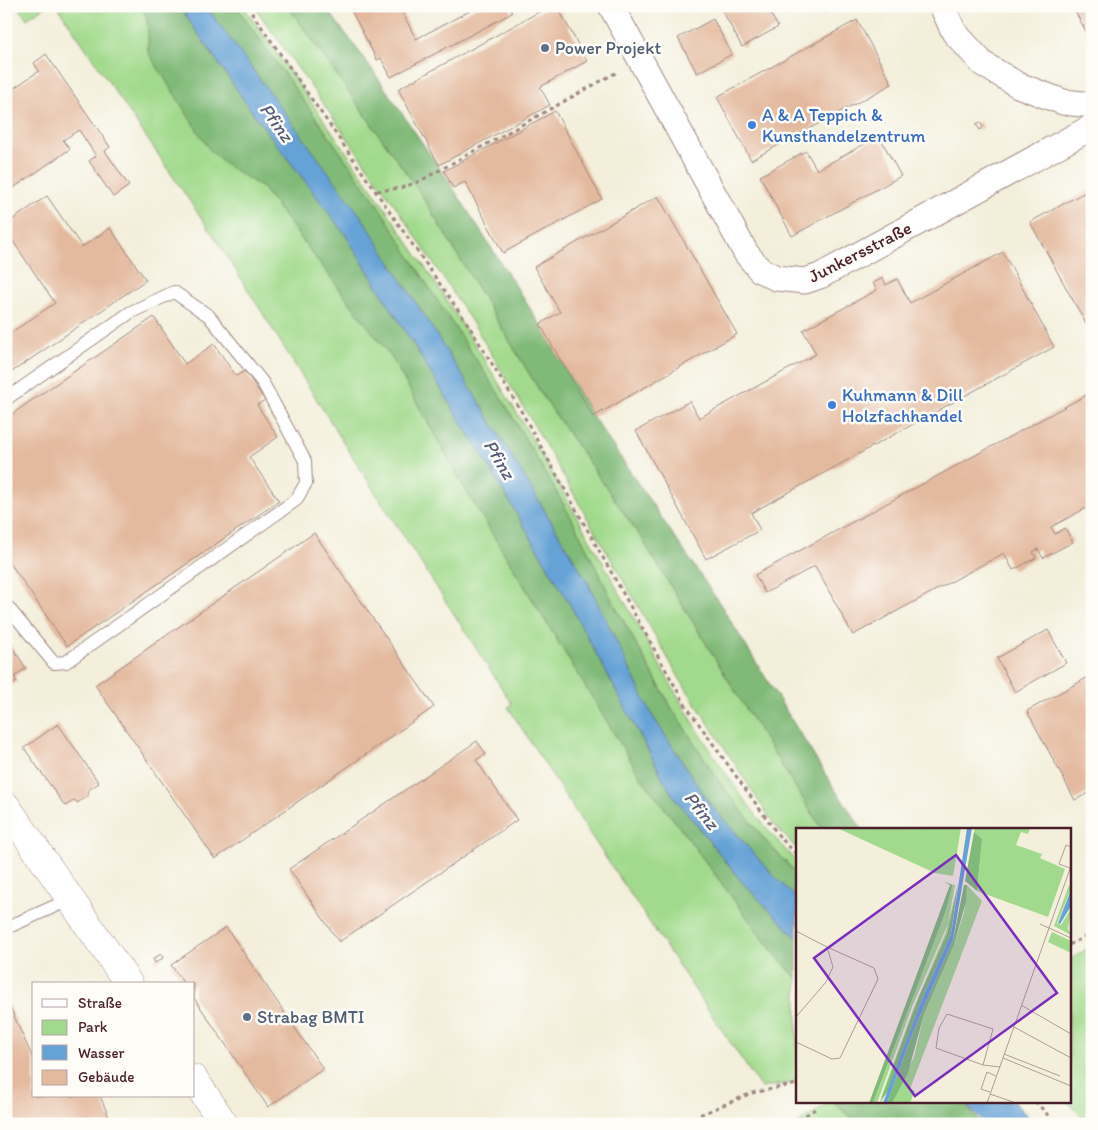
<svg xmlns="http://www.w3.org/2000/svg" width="1098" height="1130" font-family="Itim,sans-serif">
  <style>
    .green { fill: #a1da8c; stroke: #767c5c }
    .forest { fill: #80ba78; stroke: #656c52 }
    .water { fill: #65a2d6; stroke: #586080 }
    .building { fill: #e4ba9f }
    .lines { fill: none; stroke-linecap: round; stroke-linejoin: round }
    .service-casing { stroke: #9e8783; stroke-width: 14 }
    .minor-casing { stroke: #9e8783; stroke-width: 27 }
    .tertiary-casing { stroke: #9e8783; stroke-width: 29 }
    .path { stroke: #9e8783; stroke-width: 3; stroke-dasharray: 4 4; stroke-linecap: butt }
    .service { stroke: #fff; stroke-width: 12 }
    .minor { stroke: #fff; stroke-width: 25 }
    .tertiary { stroke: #fff; stroke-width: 28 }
    .service-dot { fill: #5c6f8a; stroke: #fdfcf7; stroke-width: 2 }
    .shop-dot { fill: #3f7fe0; stroke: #fdfcf7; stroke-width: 2 }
    .labels { text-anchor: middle; stroke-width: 5; stroke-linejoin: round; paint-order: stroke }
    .service-label { font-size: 18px; fill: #4e5e75; stroke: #fdfcf7; text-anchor: start }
    .shop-label { font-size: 18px; fill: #366cbe; stroke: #fdfcf7; text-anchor: start }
    .street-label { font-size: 18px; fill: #4a1f2b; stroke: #fdfcf7 }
    .water-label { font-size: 19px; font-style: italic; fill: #565a78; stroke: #fdfcf7 }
    .inset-road { fill: none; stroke: #af9c95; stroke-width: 1 }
    .view { fill: #7b2cbf; fill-opacity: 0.15; stroke: #7b2cbf; stroke-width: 2.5 }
    .inset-edge { fill: none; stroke: #4a1f2b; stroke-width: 2.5 }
  </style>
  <rect width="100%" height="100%" fill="#fdfcf7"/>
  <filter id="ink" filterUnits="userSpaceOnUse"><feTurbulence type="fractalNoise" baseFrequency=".02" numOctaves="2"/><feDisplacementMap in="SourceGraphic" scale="10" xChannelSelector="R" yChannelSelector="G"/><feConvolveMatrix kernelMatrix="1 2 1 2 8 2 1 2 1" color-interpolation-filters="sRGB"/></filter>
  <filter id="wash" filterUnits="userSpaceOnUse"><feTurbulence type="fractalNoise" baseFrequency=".0096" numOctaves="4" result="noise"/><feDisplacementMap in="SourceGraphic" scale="20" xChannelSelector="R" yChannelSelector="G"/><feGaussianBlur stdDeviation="1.12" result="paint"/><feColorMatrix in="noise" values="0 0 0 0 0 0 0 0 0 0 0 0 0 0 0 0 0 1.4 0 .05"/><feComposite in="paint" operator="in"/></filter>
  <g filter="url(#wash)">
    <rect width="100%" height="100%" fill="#f3efdb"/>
    <path class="green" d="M18,6H46L27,19Z
      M57,6H142C149,19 149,38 148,52L228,166L262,187L392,358L465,489L642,779L687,837L773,952L797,978V1082L761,1088L590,834L508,707L512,704L359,467L221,247Z
      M236,6H243C338,140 434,273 518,415C557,481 595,548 632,615C680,701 728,791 797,862V874L764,839L720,783L671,707L613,602L572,519L504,402L435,297L378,205Z
      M254,6H288L419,191L544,398L642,539L751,717L822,829H797V849L773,823L680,679L534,425L476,328L399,211Z
      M1092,946V1124H1089L1067,1101H1069V960Z
      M831,1101L859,1124H797Z"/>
    <path class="forest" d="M142,6H179L253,113L345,234L488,465L567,599L671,793L742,882L797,938V978L773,952L687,837L642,779L465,489L392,358L262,187L228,166L209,149L148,52C148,38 149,19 142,6Z
      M206,6H236L378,205L435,297L504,402L572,519L613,602L671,707L720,783L764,839L797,874V899L772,874L709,803L652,715L587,581L481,405L428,323Z
      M288,6H325L369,65L453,188L540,324L593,417L722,607L830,782L862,829H822L751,717L642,539L544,398L419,191Z
      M833,1101H962L982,1124H859Z"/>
    <path class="water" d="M179,6H206L363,219L481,405L587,581L652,715L709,803L772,874L797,899V938L742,882L671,793L567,599L488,465L345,234L253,113Z
      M962,1101H1013L1035,1124H985Z"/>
    <g id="blocks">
      <path class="building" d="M349,6H399L416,39L479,6H509L512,13L391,77L381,58L377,60Z
        M550,6H557L587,61L540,87L550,105L439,165L398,89Z
        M720,6H766L778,27L742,47Z
        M820,6H837L824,13Z
        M1072,6H1092V42Z
        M713,19L732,54L697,73L678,38Z
        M857,20L892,84L751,160L717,97Z
        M46,54L110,147L105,151L129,186L113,197L89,161L96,156L79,130L63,140L70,149L6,193V76L14,88L39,71L34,63Z
        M555,111L602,199L503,253L465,182L453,188L444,171Z
        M980,122L983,127L980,130L976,124Z
        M879,136L901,176L792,236L760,176L806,151L817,170Z
        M1089,190L1092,194V321L1086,324L1030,222Z
        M47,196L82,247L110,228L146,280L6,376V336L55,303L6,231V224Z
        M658,196L737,334L593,417L540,324L560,312L534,267Z
        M1003,252L1054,347L751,513L760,530L706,559L636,431L690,401L699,418L816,354L803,330L877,290L873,283L883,278L886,285L897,279L910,303Z
        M154,317L185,364L214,344L236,376L245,371L265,400L257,405L278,437L249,457L279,501L67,646L6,557V418Z
        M1092,392V505L1051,527L1055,534L1065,528L1073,542L1043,558L1038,549L1033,552L1036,558L1013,570L1004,553L853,635L815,566L765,593L755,575Z
        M314,533L434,707L215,859L95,685Z
        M1048,630L1066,663L1015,692L997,658Z
        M6,638L26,668L14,677L17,681L6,689Z
        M1092,675V791L1075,800L1027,711Z
        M58,724L99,783L87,791L89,795L77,803L75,800L65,806L24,748Z
        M477,741L486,754L476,760L517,820L339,942L289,869Z
        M226,927L323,1069L268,1107L194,998V984H184L171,965Z
        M161,954L163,958L155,963L153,959Z
        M6,998L34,1061V1096H100L112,1124H6Z"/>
    </g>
  </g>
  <g filter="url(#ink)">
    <use href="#blocks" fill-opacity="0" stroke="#9e8783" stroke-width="1"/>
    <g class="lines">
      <defs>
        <path id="service" d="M6,399L131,312L174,292L209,316L263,383L305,461L306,483L296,500L66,662L54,663L6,605
          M6,928L71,899"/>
        <path id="minor" d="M611,6L746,253L760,270L776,278L805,281L820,276L1092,127
          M942,6L954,32L983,64L1018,85L1063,102L1092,105"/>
        <path id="tertiary" d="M6,806L129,984
          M194,1079L224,1124"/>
      </defs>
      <use href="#service" class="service-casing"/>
      <use href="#minor" class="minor-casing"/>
      <use href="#tertiary" class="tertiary-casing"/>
      <path class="path" d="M247,6L467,323L521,411L686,706L779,836L797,855
        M377,191L401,188L420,181L619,71
        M1069,945L1092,933
        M1035,1101L1056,1124
        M678,1124L752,1093L797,1084
        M792,1124L815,1109"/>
      <use href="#service" class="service"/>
      <use href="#minor" class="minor"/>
      <use href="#tertiary" class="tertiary"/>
    </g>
  </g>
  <g class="service-dot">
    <circle cx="545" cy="48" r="5"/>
    <circle cx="247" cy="1017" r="5"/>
  </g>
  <g class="shop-dot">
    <circle cx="752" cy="125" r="5"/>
    <circle cx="832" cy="405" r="5"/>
  </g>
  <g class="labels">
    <g class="service-label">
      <text x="555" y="54">Power Projekt</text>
      <text x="257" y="1023">Strabag BMTI</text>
    </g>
    <g class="shop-label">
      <text x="762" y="121">A &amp; A Teppich &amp;<tspan x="762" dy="21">Kunsthandelzentrum</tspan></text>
      <text x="842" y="401">Kuhmann &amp; Dill<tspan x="842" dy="21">Holzfachhandel</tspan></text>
    </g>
    <g class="street-label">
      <text transform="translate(860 252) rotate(-27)" y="6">Junkersstraße</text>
    </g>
    <g class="water-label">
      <text transform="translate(277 122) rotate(54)" y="7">Pfinz</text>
      <text transform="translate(500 459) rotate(59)" y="7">Pfinz</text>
      <text transform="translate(702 810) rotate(51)" y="7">Pfinz</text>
    </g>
  </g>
  <g transform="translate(796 828)">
    <rect width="275" height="275" fill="#f3efdb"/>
    <path d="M41,0H165L157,48L139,45ZM179,0H234L232,6L225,4L220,17L246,26L244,30L269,41L252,89L181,63L186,11L178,4ZM155,56L159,57L152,96L116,179L81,275H77L149,85ZM162,56L151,106L123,168L92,256L83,275L117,182L150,104ZM171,57L186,73L114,261L119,263L114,275H96L118,229L128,186L158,117L168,84ZM273,57L275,61L261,95L265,97L275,81L272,101L275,107L258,98ZM256,104L275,113V125L252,114Z" fill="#a1da8c"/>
    <path d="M178,4L186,11L181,63L169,53ZM148,54L155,56L156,58L149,85L77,275H73L154,57ZM162,56L155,106L126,171L93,261L84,275L123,168L151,106ZM168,57H171L170,73L158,117L128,186L112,245L96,275H91L117,204L157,112Z" fill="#80ba78"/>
    <path d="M171,0H176L157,112L117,204L91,275H87L126,171L155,106ZM275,62V78L264,96L262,95Z" fill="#65a2d6"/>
    <path class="inset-road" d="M274,40L263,36L270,17L275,19M244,96L275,110M0,103L31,119L37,139L30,154L0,189M225,177L275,206M218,199L275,230M0,214L36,231L44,230L82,151L78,140L31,119M208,226L264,248M207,230L275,258M187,237L197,201L151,186L143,200L140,220L187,237L204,239M194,264L185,261L191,244L200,248M194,266L220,275M191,275L275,38"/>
    <path class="view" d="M160,27L261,165L119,268L18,130Z"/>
    <rect width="275" height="275" class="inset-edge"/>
  </g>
  <rect width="1098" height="1130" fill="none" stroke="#fdfcf7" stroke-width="25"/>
  <rect x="32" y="982" width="162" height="115" fill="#fdfcf7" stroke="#b5a4a5"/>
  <rect x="42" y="999" width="25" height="8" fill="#ffffff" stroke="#b5a4a5"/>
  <text x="78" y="1008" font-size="15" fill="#4a1f2b">Straße</text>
  <rect x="42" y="1020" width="25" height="15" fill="#a1da8c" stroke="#b5a4a5"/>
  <text x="78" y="1032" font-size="15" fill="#4a1f2b">Park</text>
  <rect x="42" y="1045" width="25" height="15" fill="#65a2d6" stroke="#b5a4a5"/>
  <text x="78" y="1058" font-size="15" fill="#4a1f2b">Wasser</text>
  <rect x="42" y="1070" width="25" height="15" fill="#e4ba9f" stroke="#b5a4a5"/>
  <text x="78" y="1082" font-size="15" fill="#4a1f2b">Gebäude</text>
</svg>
